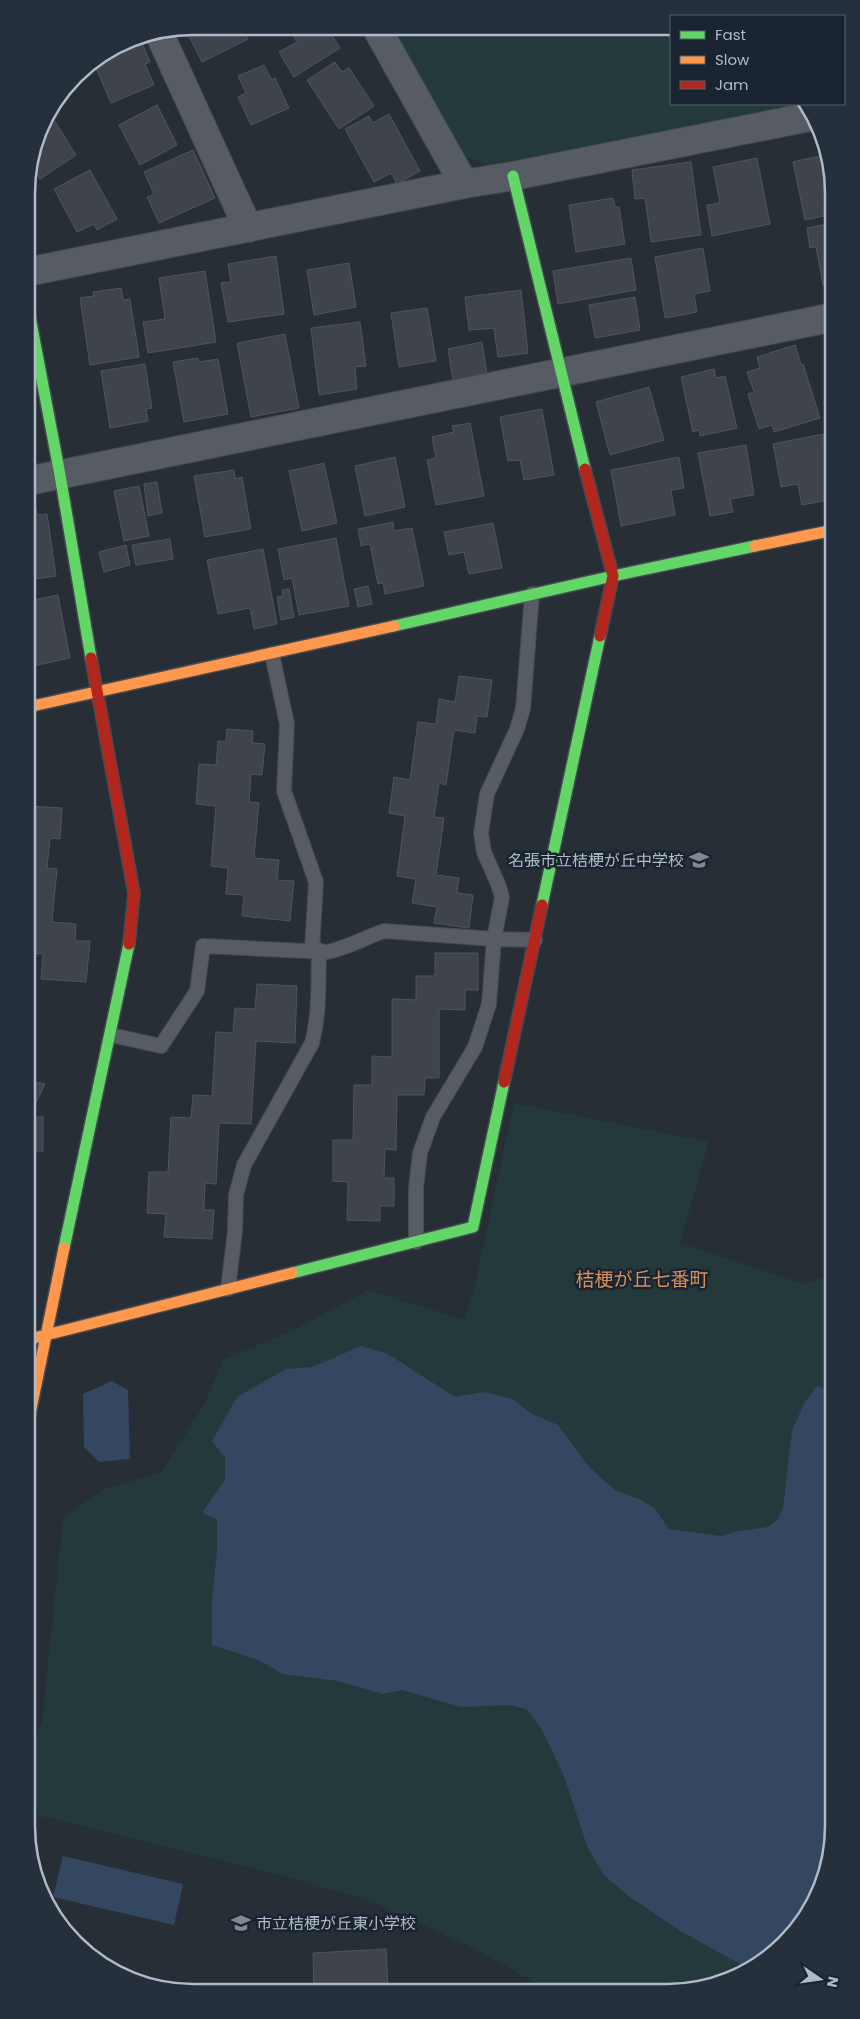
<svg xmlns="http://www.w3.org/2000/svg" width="860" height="2019" font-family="Poppins,'Noto Sans JP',sans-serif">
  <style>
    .green { fill: #24393c }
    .water { fill: #334760 }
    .building { fill: #3f444c; stroke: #4f555e }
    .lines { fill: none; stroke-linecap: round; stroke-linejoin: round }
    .lane-casing { stroke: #454a51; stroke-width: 16 }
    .street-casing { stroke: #454a51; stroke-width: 30 }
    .fast-casing { stroke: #454a51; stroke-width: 14 }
    .slow-casing { stroke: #454a51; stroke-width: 14 }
    .jam-casing { stroke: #454a51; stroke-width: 14 }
    .lane { stroke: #575c64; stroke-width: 14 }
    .street { stroke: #575c64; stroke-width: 28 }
    .fast { stroke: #63d668; stroke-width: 11 }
    .slow { stroke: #ff974d; stroke-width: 11 }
    .jam { stroke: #b3261e; stroke-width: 11 }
    .labels { text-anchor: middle; stroke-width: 5; stroke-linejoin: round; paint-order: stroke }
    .poi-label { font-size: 16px; fill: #b0bac8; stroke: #1a2431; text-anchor: end }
    .quarter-label { font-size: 19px; fill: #d98e5a; stroke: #1a2431 }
    .rim { fill: none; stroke: #b0bac8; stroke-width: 2.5 }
  </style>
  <rect width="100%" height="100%" fill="#272e36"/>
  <path class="green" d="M392,27L671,29V104H807L488,165L465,156Z
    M514,1103L709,1142L680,1243L804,1284L832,1274L833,1837L821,1890L793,1936L759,1965L710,1987L546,1988L475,1949L371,1901L294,1879L32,1814L31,1737L42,1724L63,1518L105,1488L161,1473L205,1403L223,1360L296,1329L368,1290L465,1320L474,1290Z"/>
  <path class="water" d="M361,1346L388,1354L455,1397L483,1392L513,1399L530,1413L558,1425L589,1467L615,1490L639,1499L654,1508L669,1529L721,1536L739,1531L768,1527L778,1519L783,1508L792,1430L805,1402L817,1386L832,1390L833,1837L821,1890L793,1936L759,1965L749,1969L682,1932L627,1895L603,1874L587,1846L564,1776L541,1728L526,1709L511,1705L461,1707L402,1690L383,1694L338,1681L283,1674L258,1660L212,1645V1600L217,1551V1519L202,1513L225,1480V1458L212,1441L237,1397L286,1369L312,1367Z
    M112,1381L128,1390L130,1459L99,1462L84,1447L83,1394Z
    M63,1856L183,1884L174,1925L53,1897Z"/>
  <path class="building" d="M193,26L241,27L248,39L202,62L185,28Z
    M288,27H327L340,48L294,77L279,52L297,42Z
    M133,38L135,43L141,40L150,62L145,64L154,85L111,103L93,61Z
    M335,62L342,72L349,68L374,106L339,129L307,80Z
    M264,65L272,80L275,78L289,108L251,125L238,97L246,93L238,76Z
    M157,105L177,145L140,165L119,125Z
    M49,112L76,155L40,179L31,165L43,120Z
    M389,114L420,171L397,184L391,173L374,182L345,129L369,116L373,123Z
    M193,150L215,198L159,223L147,197L154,194L144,172Z
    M828,154V215L805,220L793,162Z
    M757,158L770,224L712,236L707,205L720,203L713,167Z
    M691,162L701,235L651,242L645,198L635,199L632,170Z
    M90,170L117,219L97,230L94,224L77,232L54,189Z
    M613,198L615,207H619L625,244L576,252L569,205Z
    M828,224L829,284L823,285L816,247L810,248L807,228Z
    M703,248L710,291L694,294L697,312L665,318L655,257Z
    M276,256L284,314L228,322L221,283L231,282L228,264Z
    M631,258L636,290L558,304L553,271Z
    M349,263L356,307L314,315L307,270Z
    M205,271L216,342L148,353L143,322L165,319L159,278Z
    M121,288L123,300L130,299L139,357L90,365L80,298L94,296L93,292Z
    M521,290L528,353L498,357L494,328L469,330L465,297Z
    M635,297L640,330L595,338L589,305Z
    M427,308L436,361L399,367L391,313Z
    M360,322L366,366L355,367L357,389L319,395L311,328Z
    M285,334L299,408L251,417L237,343Z
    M482,342L487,374L453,380L448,349Z
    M795,345L801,365L803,364L820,418L774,432L772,425L759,429L748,394L754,392L747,372L760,368L757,357Z
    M198,358L199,362L218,359L228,414L184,422L173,362Z
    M145,364L152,408L146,409L148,421L110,428L101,371Z
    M714,369L716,378L725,376L737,428L700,436L699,430L693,432L681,377Z
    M649,387L664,440L610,455L596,402Z
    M542,409L554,475L524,480L520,460L508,461L500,417Z
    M470,423L484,496L436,505L427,460L436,458L432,437L454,432L452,426Z
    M823,434L829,468V500L802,505L798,484L781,487L773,444Z
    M746,445L754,495L730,499L733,512L710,516L698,453Z
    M395,457L405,507L365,516L355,466Z
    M679,457L684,488L671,490L675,515L621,526L611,470Z
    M324,463L337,523L302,531L289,471Z
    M234,470L235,479L242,477L251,529L205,537L194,476Z
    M157,482L162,513L148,516L144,484Z
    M139,486L149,536L124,541L114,491Z
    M34,494L37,515L47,514L56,576L28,580V495Z
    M393,522L394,531L412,528L424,586L385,594L383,583L378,584L370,544L361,546L358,529Z
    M493,523L502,568L469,574L464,552L449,555L444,532Z
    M336,538L349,606L299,615L292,578L284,580L278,549Z
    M170,539L173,559L136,565L132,545Z
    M126,545L130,565L104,572L99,552Z
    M263,549L277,624L254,629L250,608L218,614L207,560Z
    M368,586L372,604L358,607L354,589Z
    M289,589L294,617L281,620L277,597L283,596L282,590Z
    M58,595L70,658L28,667V601Z
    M459,676L492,680L487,717L477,716L475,733L454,730L446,785L439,783L434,817L444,818L436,875L459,878L457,893L473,895L469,928L434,923L437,907L412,903L416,879L397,876L405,816L389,813L394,777L410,780L418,722L436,724L439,699L455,702Z
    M227,729L253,731L252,743L265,744L262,775L251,774L249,802L259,803L254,858L279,860L277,880L294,881L290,921L242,916L244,895L226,894L228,868L211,866L216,806L196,804L199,764L216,765L218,741L226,742Z
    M29,806L62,808L60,839L50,838L47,868L57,869L52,922L76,924L75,941H90L86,982L41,979L43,954L29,953L31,926H29Z
    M435,953H478V990H465V1010L439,1009V1078H425L424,1095H397L396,1150L385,1149L384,1178H394V1206H380V1221L347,1220L348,1182L333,1181V1140H353L354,1085H372V1056L392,1057V999L416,1000V976H435Z
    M257,984L297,986L295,1043L256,1041L251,1124L219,1123L216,1184L205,1183L204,1210H214L212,1239L164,1237L166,1214L147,1213L149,1172H168L171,1117L191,1118L193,1095L212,1096L216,1032L233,1033L235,1008L255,1009Z
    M29,1070L34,1082L45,1084L31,1113L30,1112Z
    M30,1117H43V1151H30Z
    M386,1949L388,1989H314L313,1953Z"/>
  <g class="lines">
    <defs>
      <path id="lane" d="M272,654L287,724L284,791L316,882L312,950
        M111,1035L161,1046L197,991L203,946L327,952C347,948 364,938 384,931L494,939L535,940
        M416,1242V1188L420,1153L433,1117L475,1047L489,1004L494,939L502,897L498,884L484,852L481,833L487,794L517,729L523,709L532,594
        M228,1289L235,1231L236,1195L244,1165L312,1043C320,1013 318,982 319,950"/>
      <path id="street" d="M376,27L464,184
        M159,33L248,228
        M27,272L464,184L513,176L814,116
        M28,481L829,318"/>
      <path id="fast" d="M513,176L585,469
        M27,301L60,475L91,658
        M394,626L613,576L755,546
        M542,905L600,636
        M64,1248L129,944
        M292,1273L473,1227L504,1082"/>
      <path id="slow" d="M755,546L829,531
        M28,707L394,626
        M30,1339L292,1273
        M30,1414L64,1248"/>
      <path id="jam" d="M585,469L613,576L600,636
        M91,658L134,893L129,944
        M504,1082L542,905"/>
    </defs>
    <use href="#lane" class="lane-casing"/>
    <use href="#street" class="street-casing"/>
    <use href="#fast" class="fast-casing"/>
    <use href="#slow" class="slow-casing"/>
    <use href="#jam" class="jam-casing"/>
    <use href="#lane" class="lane"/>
    <use href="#street" class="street"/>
    <use href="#fast" class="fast"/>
    <use href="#slow" class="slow"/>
    <use href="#jam" class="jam"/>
  </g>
  <defs>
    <symbol id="school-bare" viewBox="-9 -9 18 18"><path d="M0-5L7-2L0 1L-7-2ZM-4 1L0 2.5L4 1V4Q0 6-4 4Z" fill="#808995" stroke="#1a2431" stroke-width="2.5" paint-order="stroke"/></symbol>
  </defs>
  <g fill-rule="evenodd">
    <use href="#school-bare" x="685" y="846" width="28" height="28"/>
    <use href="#school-bare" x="227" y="1909" width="28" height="28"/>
  </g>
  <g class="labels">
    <g class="poi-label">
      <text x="684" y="866">名張市立桔梗が丘中学校</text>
      <text x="256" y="1929" text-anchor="start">市立桔梗が丘東小学校</text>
    </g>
    <g class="quarter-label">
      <text x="642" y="1286">桔梗が丘七番町</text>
    </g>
  </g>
  <path d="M0 0H860V2019H0ZM193 35H667A158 158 0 0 1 825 193V1826A158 158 0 0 1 667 1984H193A158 158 0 0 1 35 1826V193A158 158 0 0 1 193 35Z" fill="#26303d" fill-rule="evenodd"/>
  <path class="rim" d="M193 35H667A158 158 0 0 1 825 193V1826A158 158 0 0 1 667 1984H193A158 158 0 0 1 35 1826V193A158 158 0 0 1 193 35Z"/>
  <rect x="670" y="15" width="175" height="90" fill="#1a2431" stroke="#56606d"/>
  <rect x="680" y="31" width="25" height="8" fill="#63d668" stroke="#56606d"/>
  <text x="715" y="40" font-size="15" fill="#b0bac8">Fast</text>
  <rect x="680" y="56" width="25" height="8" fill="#ff974d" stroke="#56606d"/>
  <text x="715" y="65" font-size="15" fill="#b0bac8">Slow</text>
  <rect x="680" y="81" width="25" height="8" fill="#b3261e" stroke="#56606d"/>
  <text x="715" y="90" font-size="15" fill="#b0bac8">Jam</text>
  <g transform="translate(820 1979) rotate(103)" stroke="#1a2431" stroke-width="4" paint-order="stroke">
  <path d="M0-4L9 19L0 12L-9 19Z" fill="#b0bac8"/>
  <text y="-8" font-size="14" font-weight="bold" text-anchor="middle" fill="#b0bac8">N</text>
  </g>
</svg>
